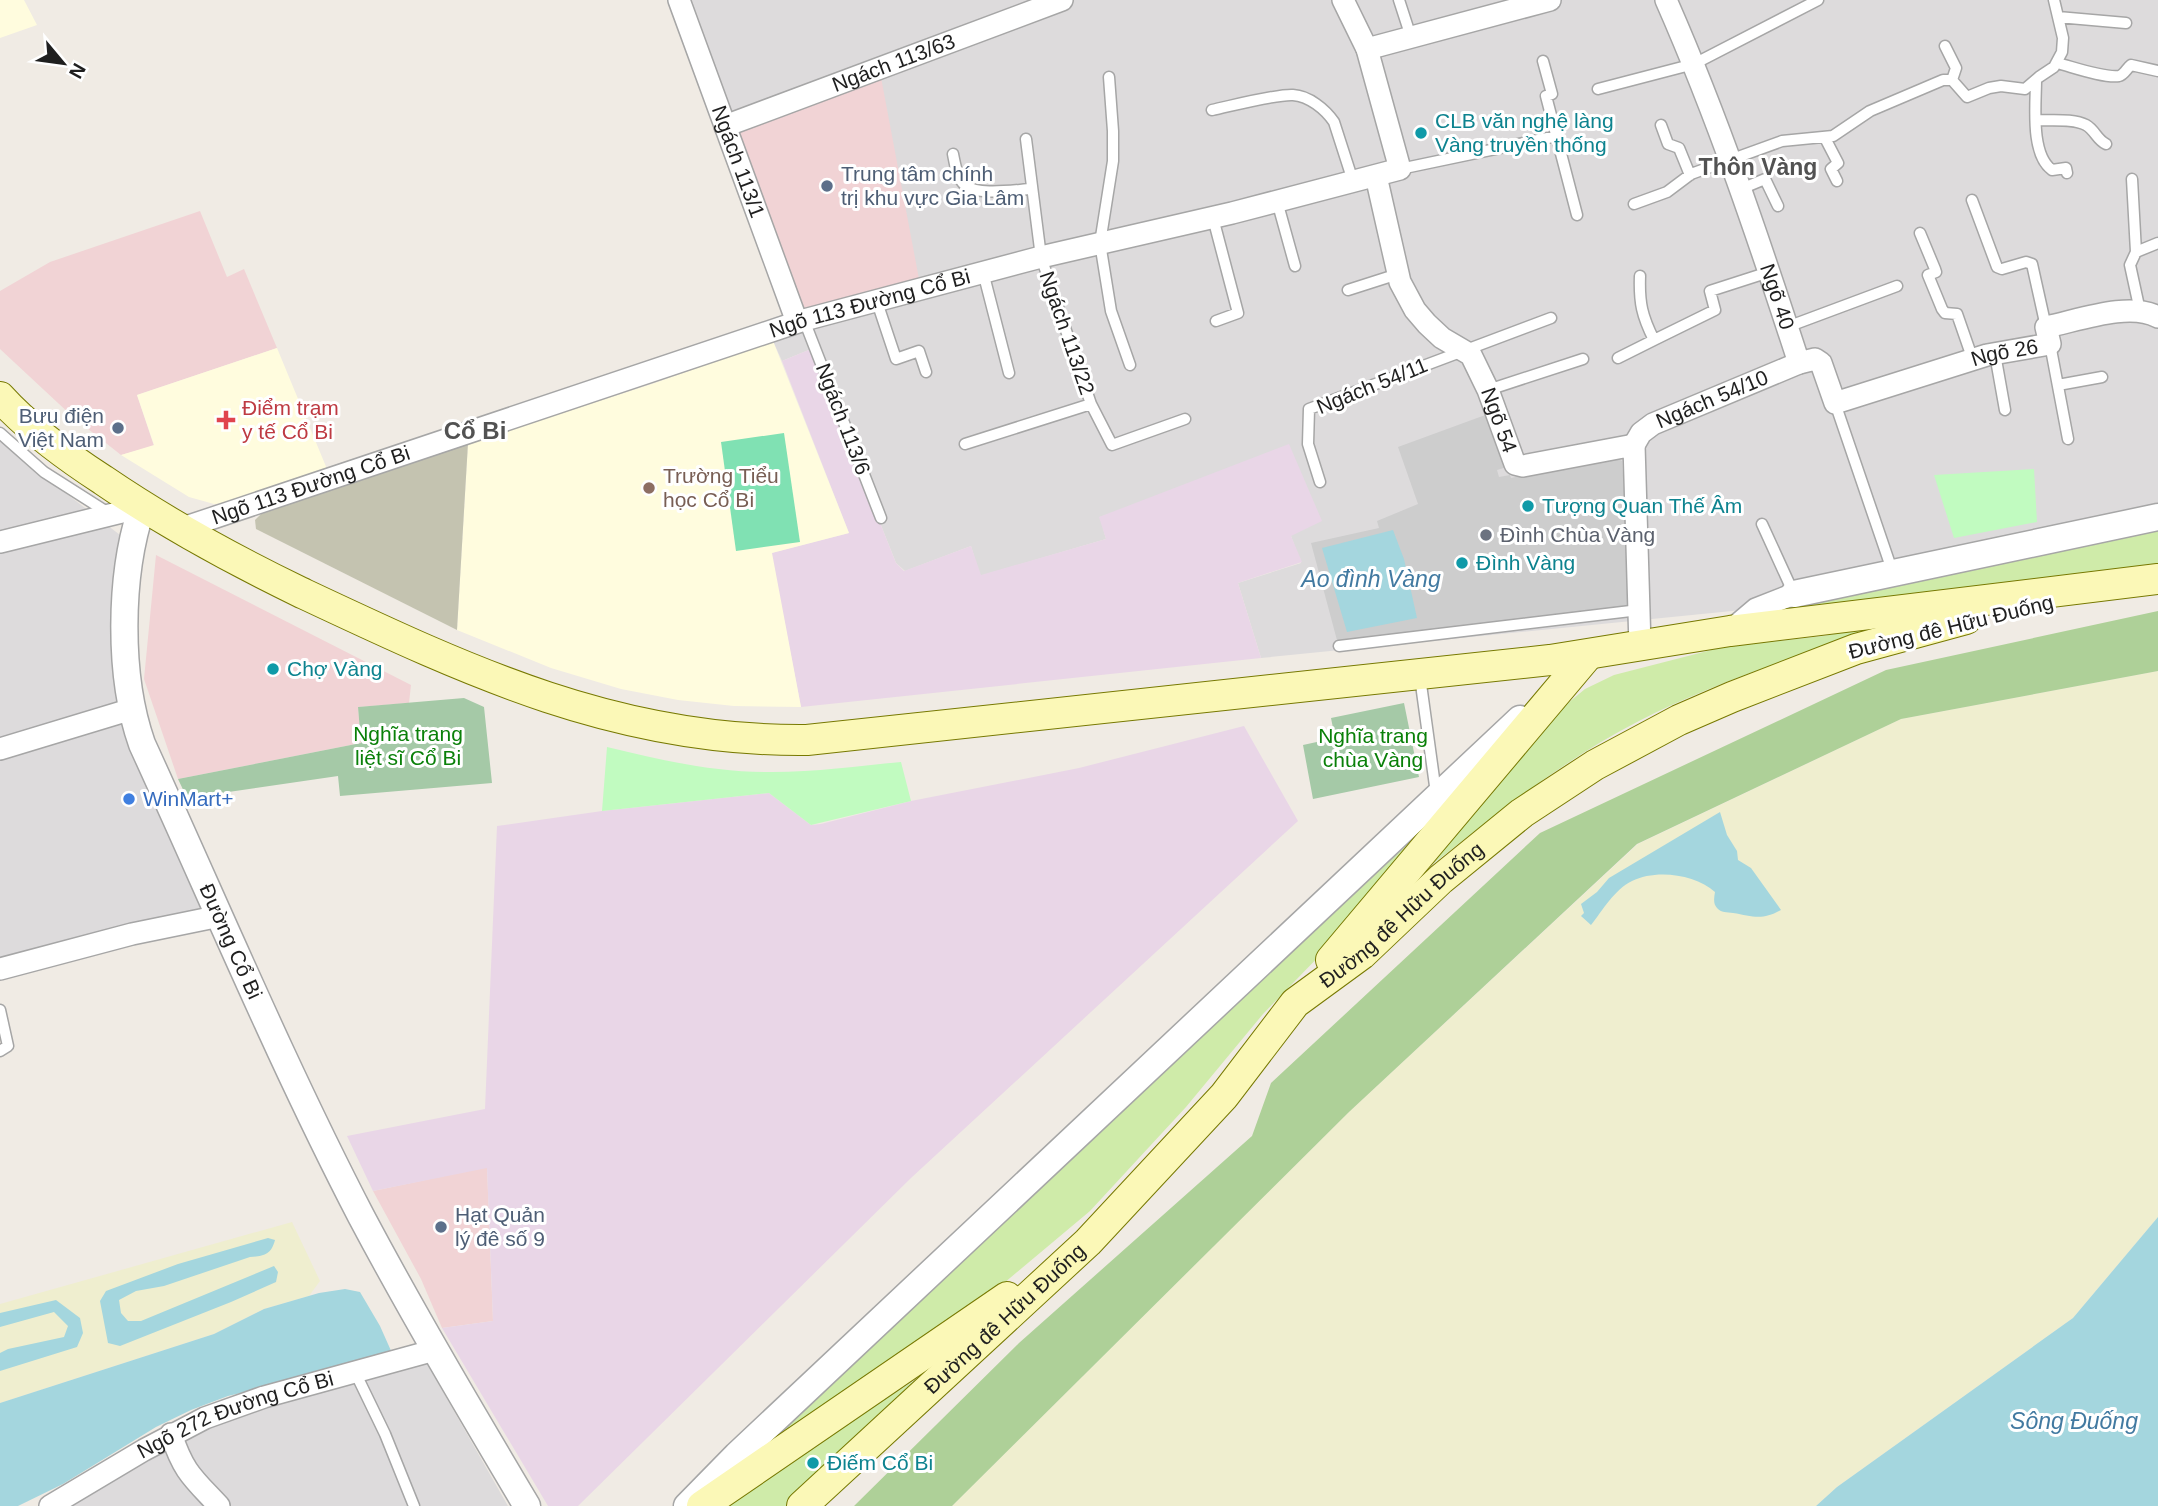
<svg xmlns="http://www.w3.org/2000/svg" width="2158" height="1506" font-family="Helvetica,sans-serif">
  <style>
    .residential { fill: #dddbdc }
    .commercial { fill: #f1d3d5 }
    .industrial { fill: #e9d6e7 }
    .education { fill: #fffcde }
    .religious { fill: #cdcdcd }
    .construction { fill: #c4c3b0 }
    .farmland { fill: #efeecf }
    .grass { fill: #cfeba9 }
    .forest { fill: #aed098 }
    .cemetery { fill: #a5c9a7 }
    .park { fill: #c1fbc0 }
    .pitch { fill: #80e1b3 }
    .water { fill: #a4d6de }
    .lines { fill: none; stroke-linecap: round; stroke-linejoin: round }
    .service-casing { stroke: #a6a6a6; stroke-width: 13 }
    .minor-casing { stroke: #a6a6a6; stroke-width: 24 }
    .tertiary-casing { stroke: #a6a6a6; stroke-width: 29 }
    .secondary-casing { stroke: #777902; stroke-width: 32 }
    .service { stroke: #fff; stroke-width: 10 }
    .minor { stroke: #fff; stroke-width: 21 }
    .tertiary { stroke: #fff; stroke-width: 26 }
    .secondary { stroke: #fbf8b7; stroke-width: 30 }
    .culture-dot { fill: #0f9aa8; stroke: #fff; stroke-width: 2.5 }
    .service-dot { fill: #5c6f8a; stroke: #fff; stroke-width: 2.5 }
    .health-dot { fill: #e0444e; stroke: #fff; stroke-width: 2.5 }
    .education-dot { fill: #8d6e63; stroke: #fff; stroke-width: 2.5 }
    .worship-dot { fill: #6b7280; stroke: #fff; stroke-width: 2.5 }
    .shop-dot { fill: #3f7fe0; stroke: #fff; stroke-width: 2.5 }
    .labels { text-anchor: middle; stroke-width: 6; stroke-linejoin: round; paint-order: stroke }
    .street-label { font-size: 21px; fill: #1f1f1f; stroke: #fff }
    .culture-label { font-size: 21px; fill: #0d838f; stroke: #fff; text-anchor: start }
    .service-label { font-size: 21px; fill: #4e5e75; stroke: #fff; text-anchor: start }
    .health-label { font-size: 21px; fill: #be3a42; stroke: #fff; text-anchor: start }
    .education-label { font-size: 21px; fill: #785e54; stroke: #fff; text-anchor: start }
    .worship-label { font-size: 21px; fill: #5b616d; stroke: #fff; text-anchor: start }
    .park-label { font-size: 21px; fill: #0a8009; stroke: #fff }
    .shop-label { font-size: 21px; fill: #366cbe; stroke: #fff; text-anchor: start }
    .neighbourhood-label { font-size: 23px; font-weight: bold; fill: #525252; stroke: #fff }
    .water-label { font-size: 23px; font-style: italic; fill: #427aa1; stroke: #fff }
    .quarter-label { font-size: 24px; font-weight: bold; fill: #525252; stroke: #fff }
  </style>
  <rect width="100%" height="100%" fill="#f0ebe4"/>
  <path class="residential" d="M674,0H2158V517L1752,609L1261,658L1238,583L1301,563L1291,536L1159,496L1100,517L1106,539L980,576L971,546L905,571L896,563L811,349L782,361L773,341L791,311Z
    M0,439L32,467L120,535L121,711L215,921L0,976Z
    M422,1355L508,1506H38L187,1421Z"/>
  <path class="commercial" d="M880,72L919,279L799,310L731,127Z
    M200,211L227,277L244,269L277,348L137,395L154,446L121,455L73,417L0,349V291L50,262Z
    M156,555L411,685L409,703L358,707L361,743L178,779L144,679Z
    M487,1167L493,1321L442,1328L421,1279L373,1191Z"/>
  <path class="industrial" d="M811,349L896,563L904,571L971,546L981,575L1106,539L1099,517L1289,444L1322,521L1291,536L1302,562L1238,583L1261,658L801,707L771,553L849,533L782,361Z
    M1244,726L1298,821L911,1178L578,1506H548L442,1328L493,1321L487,1168L373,1191L347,1136L485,1109L497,826L602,811L769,793L811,825L821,824L911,801L1079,768Z"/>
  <path class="education" d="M0,0H24L37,25L0,38Z
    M773,341L849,533L772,553L801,707L734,706L678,700L621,689L551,668L457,630L468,443L655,383Z
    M277,348L327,469L228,503L214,504L189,497L121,455L154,445L137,395Z"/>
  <path class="religious" d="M1488,414L1507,467L1497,470L1499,477L1510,475L1511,478L1612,455L1622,461L1632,605L1338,644L1311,543L1379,528L1377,521L1418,504L1398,447Z"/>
  <path class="construction" d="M468,443L457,630L256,529L255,520L261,514Z"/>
  <path class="farmland" d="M2158,671V1217L2073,1318L1837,1487L1816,1506H952L1349,1112L1638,844L1901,719Z
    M292,1222L320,1281L309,1296L264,1309L214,1334L0,1403V1304Z"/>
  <path class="grass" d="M2158,527V565L1798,610L1795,607Z
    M1906,621C1816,650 1722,678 1637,722C1550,767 1475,832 1398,891L1562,708L1585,689L1614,675L1723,647L1823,636Z
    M1463,786L1328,947L1263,1014L1186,1107L1090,1211L985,1299L735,1467Z
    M925,1374L790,1506H720L751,1483Z"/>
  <path class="forest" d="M2158,611V671L1901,719L1637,844L1349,1112L952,1506H854L1019,1343L1252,1136L1271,1083L1540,833L1886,670Z"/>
  <path class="cemetery" d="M464,698L484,707L492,783L340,796L338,776L187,798L178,779L361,743L358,707Z
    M1404,703L1419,777L1313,799L1303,745L1335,738L1331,718Z"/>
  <path class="park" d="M2034,469L2037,522L1954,538L1934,475Z
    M607,747C660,760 717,773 772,772C815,772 858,766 901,762L911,801L811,825L769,793L602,811Z"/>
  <path class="pitch" d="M784,433L800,542L736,551L721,442Z"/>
  <path class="water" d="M1393,530L1404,559L1417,618L1347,632L1322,548Z
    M1720,812L1727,835L1737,851L1738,860L1751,868L1781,910C1762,921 1752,916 1733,913C1727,912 1721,913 1717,908C1713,904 1714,898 1715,892C1695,874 1656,869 1632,881C1614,890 1603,910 1591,925L1581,916L1584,913L1581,904L1597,892L1609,878Z
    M2158,1217V1506H1816L1837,1487L2073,1318Z
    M268,1238L275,1240C271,1255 264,1256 250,1257L164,1286L136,1291L119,1300L121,1313L128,1321H141L274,1266L278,1272L276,1282L231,1302L120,1346L108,1343L100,1301L106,1291L178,1264Z
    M345,1289L360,1292L380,1326L392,1353L323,1373L228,1396L191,1410L156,1427L63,1484L18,1506H0V1403L214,1334L264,1309L319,1293Z
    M56,1300L80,1318L83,1333L77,1347L0,1371V1353L8,1349L64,1337L68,1326L54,1312L0,1327V1313Z"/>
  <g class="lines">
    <defs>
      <path id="service" d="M1399,0L1411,37
        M2058,17L2126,23
        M1945,46L1956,68L1952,80
        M1543,61L1552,94L1546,96L1577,215
        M2057,63C2073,67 2103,78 2119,76C2124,75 2127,68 2131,65L2158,71
        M1109,77L1113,131V161L1100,243L1111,311L1130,365
        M2036,80C2036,104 2030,154 2052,170L2066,168L2067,173
        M1598,89L1694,64L1818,0
        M1212,110C1231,106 1276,94 1293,95C1309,96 1325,109 1334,122L1353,181
        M2036,120C2051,121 2073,118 2086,125C2095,130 2097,140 2106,144
        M1661,125L1668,144L1679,148L1690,175
        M1825,138L1838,163L1831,169L1837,181
        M953,154C955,164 957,179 965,185C977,196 1014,190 1031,189
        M1400,169L1557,136
        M2132,179L2136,252L2130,265L2140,311
        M1741,189L1765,179L1778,206
        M1972,200L1997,267L2002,269L2026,262L2032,264L2046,327
        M1277,201L1295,266
        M1634,204L1667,192L1691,174L1782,141L1833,136L1870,111L1943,80H1952L1967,97L1989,88L2001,86L2025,89L2039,77L2054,67L2062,52L2063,38L2054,0
        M1213,218L1238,313L1216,321
        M1920,233L1935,269L1936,272L1928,275L1942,309L1945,313L1957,314L1973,360
        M2136,252L2158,243
        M983,272L1009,373
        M1640,276C1639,303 1642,316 1654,340L1715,310L1710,291L1769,272
        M1348,290L1398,274
        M876,299L896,359L919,351L926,372
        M804,320L881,518
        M1787,327L1897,286
        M2050,344L2068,439
        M1995,354L2005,410
        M1618,358L1654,340
        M2058,385L2102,377
        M1488,390L1583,359
        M1835,403L1893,573
        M1091,404L1112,445L1185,419
        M0,433L44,472L110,514
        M965,444L1091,404L1041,257L1026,139
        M1320,482L1308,444L1309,409L1551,318
        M1762,524L1794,594
        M1339,646L1639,610
        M1420,677L1436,793
        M0,1010L8,1046L0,1051
        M355,1372L385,1434L414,1506"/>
      <g id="minor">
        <path id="s1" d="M679,0L797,322"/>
        <path id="s2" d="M1666,0C1718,118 1759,240 1799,363L1815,359L1821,363L1835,403L1987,355L2050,344L2046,327C2077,321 2129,301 2158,317"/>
        <path d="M1367,49L1550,0"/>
        <path id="s3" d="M725,126L1062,0"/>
        <path id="s4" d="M1376,176L1400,282L1415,310L1427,324L1442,338L1471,355L1488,390L1515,464L1523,466L1634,445L1640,646"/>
        <path id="s5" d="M1634,445L1641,433L1653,424L1799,363"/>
        <path id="s6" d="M180,529L804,320L1041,257L1232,213L1400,169L1367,49L1343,0"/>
        <path d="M0,542L142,507"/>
        <path d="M1730,631L1756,609L1794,594"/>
        <path d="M0,749L132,709"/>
        <path d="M0,969L132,934L220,916"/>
        <path d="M171,1434C184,1473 193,1478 219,1506"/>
        <path id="s7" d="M50,1506L144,1450L205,1418L264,1397L435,1350"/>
      </g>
      <g id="tertiary">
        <path id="s8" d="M142,507C119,575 118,676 142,744C214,901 281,1062 361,1216C413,1314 470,1410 527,1506"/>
        <path d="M1794,594L2158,517"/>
        <path d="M687,1506L737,1455L1520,719"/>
      </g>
      <g id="secondary">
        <path d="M0,397C30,430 66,456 103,480C166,523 232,559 300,592C468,671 617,742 807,740L1550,660L1730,631L2158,579"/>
        <path d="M1331,960L1588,655"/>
        <path d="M702,1506L1007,1297"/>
        <path id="s9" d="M802,1506L1088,1242L1224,1096L1295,1003L1362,954L1441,879L1522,813L1595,765L1679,720L1732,697L1856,649L1966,619"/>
      </g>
    </defs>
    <use href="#service" class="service-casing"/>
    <use href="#minor" class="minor-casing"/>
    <use href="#tertiary" class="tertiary-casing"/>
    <use href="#secondary" class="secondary-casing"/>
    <use href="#service" class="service"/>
    <use href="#minor" class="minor"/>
    <use href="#tertiary" class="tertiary"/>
    <use href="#secondary" class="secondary"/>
  </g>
  <g class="culture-dot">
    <circle cx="1421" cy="133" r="7"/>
    <circle cx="1528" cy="506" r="7"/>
    <circle cx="1462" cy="563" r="7"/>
    <circle cx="273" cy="669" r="7"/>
    <circle cx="813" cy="1463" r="7"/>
  </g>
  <g class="service-dot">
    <circle cx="827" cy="186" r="7"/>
    <circle cx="118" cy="428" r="7"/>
    <circle cx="441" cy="1227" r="7"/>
  </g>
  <path class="health-dot" d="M222.5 409.5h7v7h7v7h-7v7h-7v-7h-7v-7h7z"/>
  <circle class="education-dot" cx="649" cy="488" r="7"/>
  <circle class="worship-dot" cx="1486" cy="535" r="7"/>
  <circle class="shop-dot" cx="129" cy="799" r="7"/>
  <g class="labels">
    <g class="street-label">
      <text dy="7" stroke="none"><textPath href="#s3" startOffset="180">Ngách 113/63</textPath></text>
      <text dy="7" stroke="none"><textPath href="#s1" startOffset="172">Ngách 113/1</textPath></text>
      <text dy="7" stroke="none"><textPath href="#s2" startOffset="317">Ngõ 40</textPath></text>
      <text dy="7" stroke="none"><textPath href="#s6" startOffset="726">Ngõ 113 Đường Cổ Bi</textPath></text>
      <text transform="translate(1067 333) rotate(71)" y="7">Ngách 113/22</text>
      <text dy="7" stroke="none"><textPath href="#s2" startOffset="630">Ngõ 26</textPath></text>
      <text transform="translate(1372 386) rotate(-22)" y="7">Ngách 54/11</text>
      <text dy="7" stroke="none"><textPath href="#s5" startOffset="93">Ngách 54/10</textPath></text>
      <text transform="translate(843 419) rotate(69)" y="7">Ngách 113/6</text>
      <text dy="7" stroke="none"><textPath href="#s4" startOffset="284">Ngõ 54</textPath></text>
      <text dy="7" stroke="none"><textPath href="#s6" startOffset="138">Ngõ 113 Đường Cổ Bi</textPath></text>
      <text transform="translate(1951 627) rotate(-14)" y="7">Đường đê Hữu Đuống</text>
      <text dy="7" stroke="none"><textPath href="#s9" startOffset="844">Đường đê Hữu Đuống</textPath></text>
      <text dy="7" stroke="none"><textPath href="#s8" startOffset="457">Đường Cổ Bi</textPath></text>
      <text dy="7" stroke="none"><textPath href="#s9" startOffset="276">Đường đê Hữu Đuống</textPath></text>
      <text dy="7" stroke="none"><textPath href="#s7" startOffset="208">Ngõ 272 Đường Cổ Bi</textPath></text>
    </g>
    <g class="culture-label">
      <text x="1435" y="128">CLB văn nghệ làng<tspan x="1435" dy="24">Vàng truyền thống</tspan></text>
      <text x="1542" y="513">Tượng Quan Thế Âm</text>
      <text x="1476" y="570">Đình Vàng</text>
      <text x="287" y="676">Chợ Vàng</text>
      <text x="827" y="1470">Điếm Cổ Bi</text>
    </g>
    <g class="service-label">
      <text x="841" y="181">Trung tâm chính<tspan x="841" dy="24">trị khu vực Gia Lâm</tspan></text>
      <text x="104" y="423" text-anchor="end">Bưu điện<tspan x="104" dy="24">Việt Nam</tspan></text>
      <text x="455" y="1222">Hạt Quản<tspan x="455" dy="24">lý đê số 9</tspan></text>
    </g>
    <g class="health-label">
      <text x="242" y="415">Điểm trạm<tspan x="242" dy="24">y tế Cổ Bi</tspan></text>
    </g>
    <g class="education-label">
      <text x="663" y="483">Trường Tiểu<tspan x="663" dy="24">học Cổ Bi</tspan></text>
    </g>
    <g class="worship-label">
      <text x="1500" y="542">Đình Chùa Vàng</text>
    </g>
    <g class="park-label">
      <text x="408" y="741">Nghĩa trang<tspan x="408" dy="24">liệt sĩ Cổ Bi</tspan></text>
      <text x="1373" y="743">Nghĩa trang<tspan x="1373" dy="24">chùa Vàng</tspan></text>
    </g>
    <g class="shop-label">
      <text x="143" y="806">WinMart+</text>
    </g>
    <g class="neighbourhood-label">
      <text x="1758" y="175">Thôn Vàng</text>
    </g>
    <g class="water-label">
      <text x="1371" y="587">Ao đình Vàng</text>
      <text x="2074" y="1429">Sông Đuống</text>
    </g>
    <g class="quarter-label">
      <text x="475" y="439">Cổ Bi</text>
    </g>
  </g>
  <g transform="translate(63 63) rotate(119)" stroke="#ffffff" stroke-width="5" paint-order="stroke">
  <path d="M0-5L12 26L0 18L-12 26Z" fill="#1f1f1f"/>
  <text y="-10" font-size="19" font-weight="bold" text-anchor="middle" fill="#1f1f1f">N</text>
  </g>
</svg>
